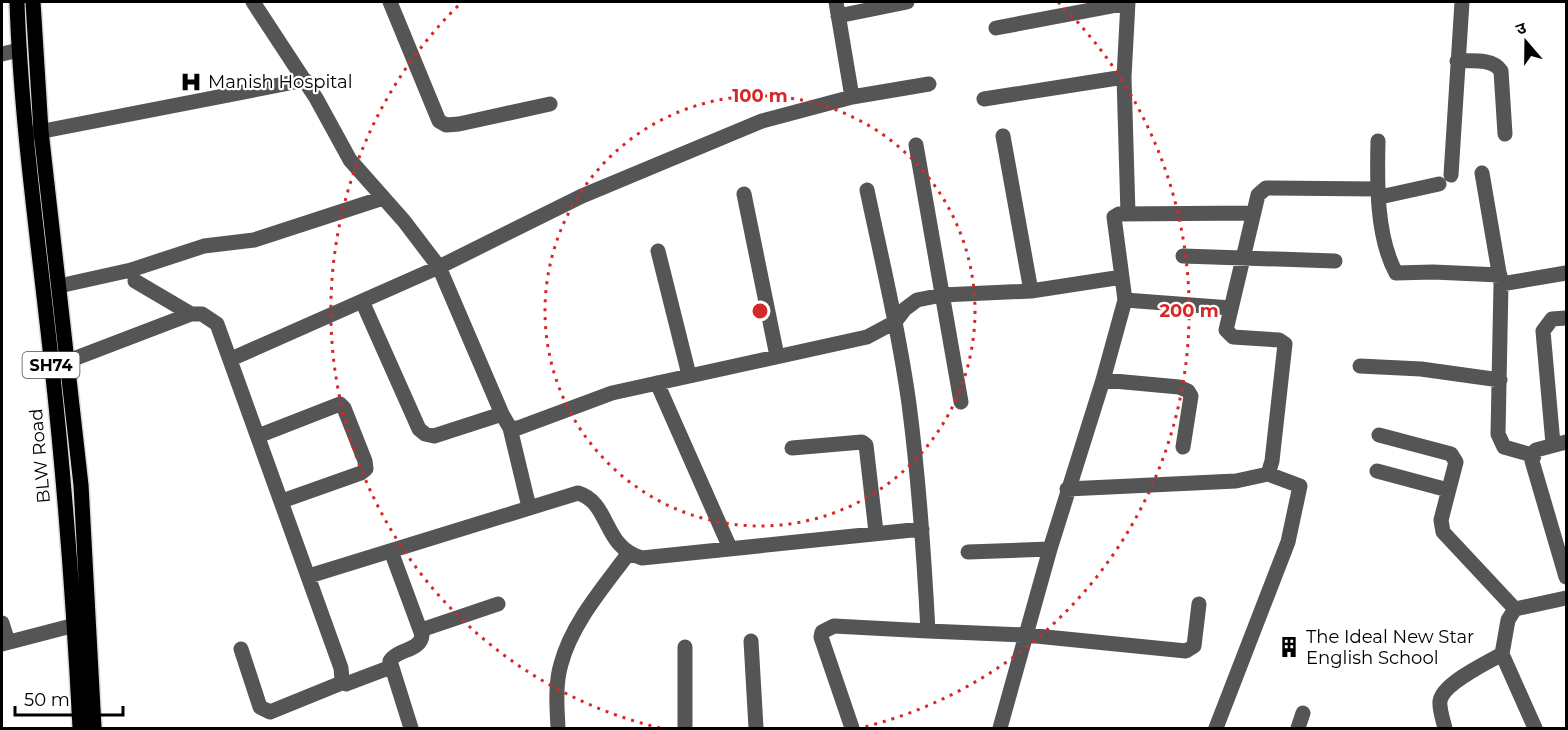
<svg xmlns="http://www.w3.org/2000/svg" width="1568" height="730" font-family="Montserrat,'Noto Sans Devanagari',sans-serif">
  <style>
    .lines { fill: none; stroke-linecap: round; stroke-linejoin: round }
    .major-casing { stroke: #dbdbdb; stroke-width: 18 }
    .minor { stroke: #555; stroke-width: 15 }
    .major { stroke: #000; stroke-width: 15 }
    .ring { fill: none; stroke: #d62828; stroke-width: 3; stroke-dasharray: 3 6 }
    .labels { text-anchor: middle; stroke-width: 4.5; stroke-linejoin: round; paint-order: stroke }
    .shield { fill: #fff; stroke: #4c4c4c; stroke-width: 1.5 }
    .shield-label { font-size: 16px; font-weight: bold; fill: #000 }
    .poi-label { font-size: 18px; fill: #000; stroke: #fff; text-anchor: start }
    .street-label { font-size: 18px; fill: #000; stroke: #fff }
    .centre { fill: #d62828; stroke: #fff; stroke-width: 3 }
    .ring-label { font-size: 18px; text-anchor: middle; font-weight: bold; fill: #d62828; stroke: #fff; stroke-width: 4.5; stroke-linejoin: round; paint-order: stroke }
  </style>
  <rect width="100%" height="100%" fill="#fff"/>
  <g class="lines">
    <defs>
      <path id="major" d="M17,2C21,124 39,245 52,367C65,487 74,608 80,728
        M33,2L41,131L81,485L94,728"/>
    </defs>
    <use href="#major" class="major-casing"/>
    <path class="minor" d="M253,2L316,98L350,160L404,221L439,267L502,414L510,428H518L612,393L867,337L895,322L905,309L917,300L942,295L1031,291L1122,277
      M390,2L439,121L446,125L459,124L550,104
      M836,2L852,97
      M1128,2L1124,77L1128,214
      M838,16L907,2
      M996,28L1128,3
      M2,54L19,50
      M1457,61C1471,61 1493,58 1501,71L1505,134
      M984,99L1124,77
      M28,134L305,80
      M1003,136L1031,291
      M1378,141C1377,182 1376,236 1396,273L1433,272L1500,275
      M916,145L961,402
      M1482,173L1501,284L1498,434L1504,447L1532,455
      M1451,175L1462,2
      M867,190C882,261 899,332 909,404C919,480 924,555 928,631L1026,635L1186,651L1194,646L1199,604
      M744,194L777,356
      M658,251L689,375
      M1183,256L1335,261
      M135,281L191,314
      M1501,284L1566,273
      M59,286L131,270L204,246L254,240L383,198
      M1125,300L1231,308
      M362,301L419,429L425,434L434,436L502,414
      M231,359L439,267L582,196L762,121L852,97L929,84
      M55,366L191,314H202L217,324L341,668L342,680L339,684L270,712L260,707L241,649
      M1360,366L1421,369L1500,380
      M1103,380L1179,387L1188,391L1191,396L1183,447
      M657,383L730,548
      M510,428L529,507
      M1379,435L1451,454L1456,462L1441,520L1443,532L1515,609
      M258,436L340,404L344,408L365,461L366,469L361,473L282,501
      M1566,442L1536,450L1532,461L1566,577
      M1553,444L1543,331L1552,319L1566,318
      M792,448L862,442L866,445L876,532
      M1377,471L1448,490
      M1067,489L1236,481L1268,474L1272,461L1285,344L1279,340L1233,337L1226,330L1258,195L1266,188L1377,189L1380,197L1439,184
      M391,551L422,635C421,651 397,649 390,661L411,728
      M968,552L1050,549
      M309,576L578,493C611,503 602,547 642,558L922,529
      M2,623L8,642
      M421,630L498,604
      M751,641L756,728
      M2,644L75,625
      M685,647V728
      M1502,654L1535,728
      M346,684L391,667
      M558,728C557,708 555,684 561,664C572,623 603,588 628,554
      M852,728L821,637L822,632L834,626L928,631
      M1000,728L1050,549L1103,380L1125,300L1114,217L1119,214L1253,213
      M1216,728L1288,542L1300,486L1268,474
      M1298,728L1303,713
      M1445,728C1443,720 1439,709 1440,701C1443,683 1487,663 1502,654L1508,620L1515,609L1566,598"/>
    <use href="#major" class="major"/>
  </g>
  <g class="ring">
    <circle cx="760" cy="311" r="215"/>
    <path d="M660 728A429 429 0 0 1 462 2M1058 2A429 429 0 0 1 860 728"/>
  </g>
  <defs>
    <symbol id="hospital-bare" viewBox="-9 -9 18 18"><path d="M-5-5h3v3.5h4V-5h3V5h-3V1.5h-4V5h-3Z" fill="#000" stroke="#fff" stroke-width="2.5" paint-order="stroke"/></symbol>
    <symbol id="building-bare" viewBox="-9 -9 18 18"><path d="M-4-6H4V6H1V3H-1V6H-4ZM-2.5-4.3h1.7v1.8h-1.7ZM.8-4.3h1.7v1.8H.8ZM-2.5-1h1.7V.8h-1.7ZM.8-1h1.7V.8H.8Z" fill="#000" stroke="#fff" stroke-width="2.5" paint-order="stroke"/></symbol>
  </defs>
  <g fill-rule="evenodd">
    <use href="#hospital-bare" x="176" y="67" width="30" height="30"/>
    <use href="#building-bare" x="1274" y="632" width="30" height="30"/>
  </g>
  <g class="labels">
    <rect class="shield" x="22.5" y="352" width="57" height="26" rx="4.5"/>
    <g class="shield-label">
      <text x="51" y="371">SH74</text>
    </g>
    <g class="poi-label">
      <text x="208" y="88">Manish Hospital</text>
      <text x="1306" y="643">The Ideal New Star<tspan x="1306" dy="21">English School</tspan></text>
    </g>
    <g class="street-label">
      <text transform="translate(40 456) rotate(-95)" y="6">BLW Road</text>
    </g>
  </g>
  <circle cx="760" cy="311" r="9" class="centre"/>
  <g class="ring-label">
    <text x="760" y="102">100 m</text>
    <text x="1189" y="317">200 m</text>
  </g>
  <rect width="1568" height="730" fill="none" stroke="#000000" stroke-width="6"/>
  <g transform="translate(1526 42) rotate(340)" stroke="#ffffff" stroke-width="4.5" paint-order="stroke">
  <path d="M0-4.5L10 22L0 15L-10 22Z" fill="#000000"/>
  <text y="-9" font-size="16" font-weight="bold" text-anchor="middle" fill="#000000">उ</text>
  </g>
  <path d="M15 706v9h108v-9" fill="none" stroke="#000000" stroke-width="3"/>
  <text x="24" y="706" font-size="18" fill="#000000" stroke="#ffffff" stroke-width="4.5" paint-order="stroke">50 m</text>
</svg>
